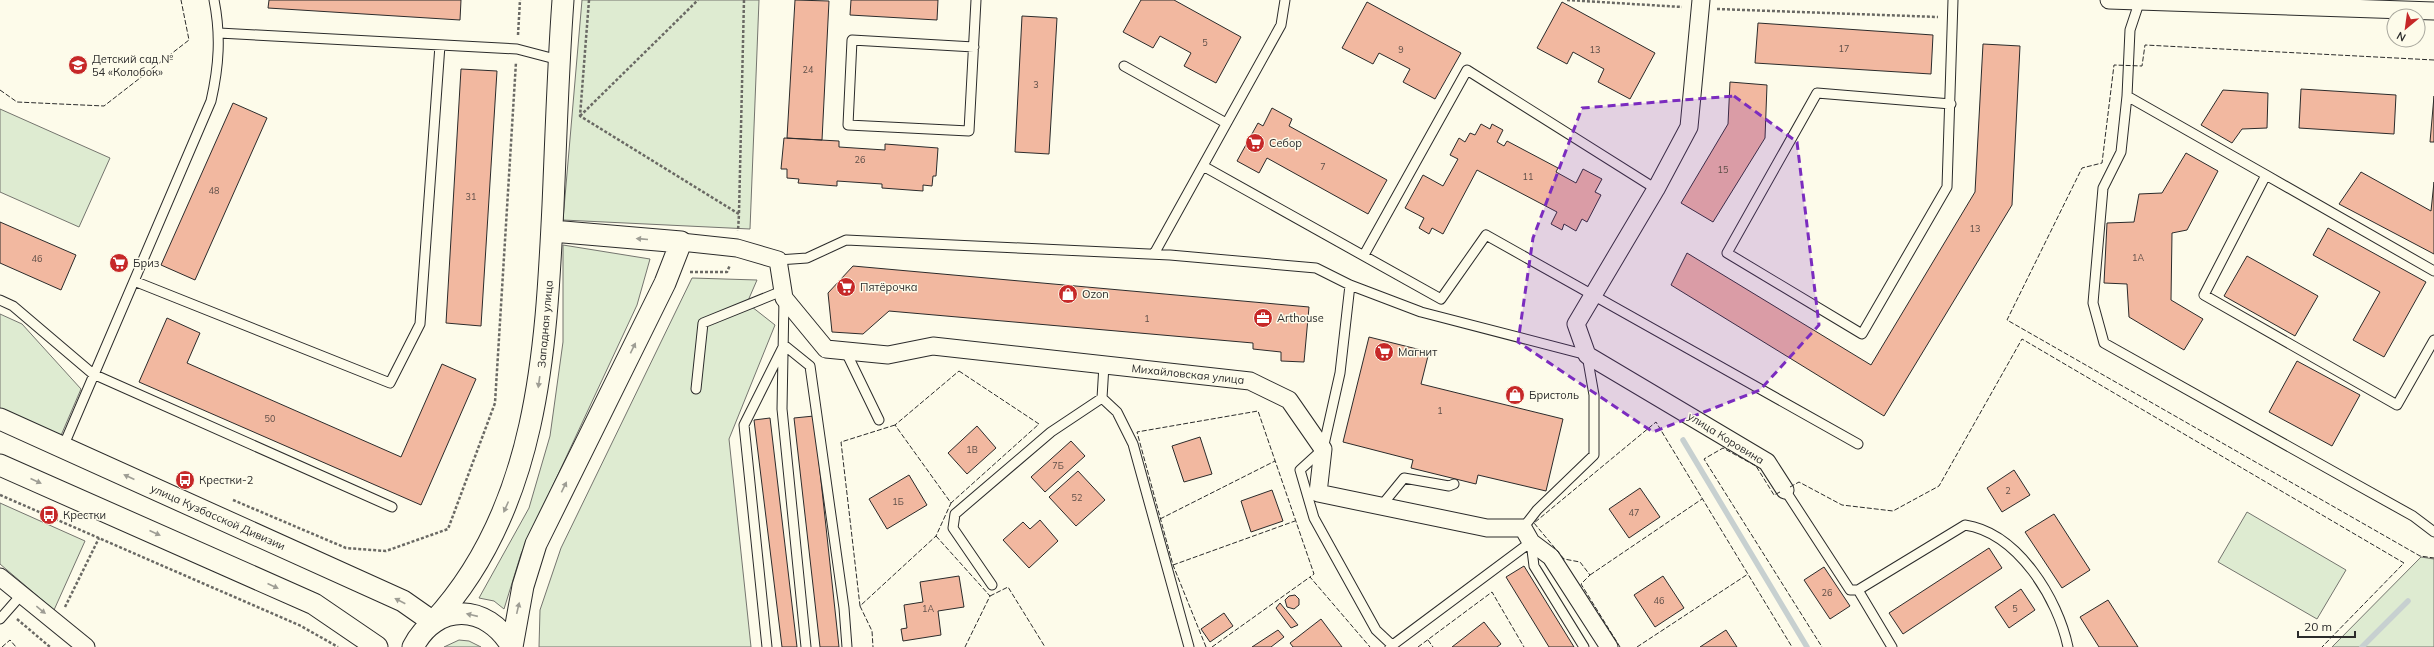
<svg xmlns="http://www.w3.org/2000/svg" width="2434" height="647" font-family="Mulish,sans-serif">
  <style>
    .green { fill: #deebd1; stroke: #74746e }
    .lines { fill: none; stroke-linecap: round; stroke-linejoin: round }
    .stream { stroke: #c7d0d0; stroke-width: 5.5 }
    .building { fill: #f2b8a0; stroke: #2b2b2b }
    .service-casing { stroke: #2b2b2b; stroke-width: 11 }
    .minor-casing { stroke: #2b2b2b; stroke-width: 19 }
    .tertiary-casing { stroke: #2b2b2b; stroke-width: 23 }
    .path { stroke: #6a6964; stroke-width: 2.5; stroke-dasharray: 3 2; stroke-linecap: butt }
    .service { stroke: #fdfbea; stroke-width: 9 }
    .minor { stroke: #fdfbea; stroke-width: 17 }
    .tertiary { stroke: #fdfbea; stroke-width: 21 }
    .fence { stroke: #2b2b2b; stroke-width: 1; stroke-dasharray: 5 2; stroke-linecap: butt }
    .oneway { fill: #9e9d94 }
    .marked { fill: #7b2cbf; fill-opacity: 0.2; stroke: #7b2cbf; stroke-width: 3; stroke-dasharray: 8 5; stroke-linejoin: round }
    .labels { text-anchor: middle; stroke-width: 3; stroke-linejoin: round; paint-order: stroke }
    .number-label { font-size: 9px; fill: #5d4e48 }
    .poi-label { font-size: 11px; fill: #2b2b2b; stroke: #fdfbea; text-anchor: start }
    .street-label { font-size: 11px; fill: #2b2b2b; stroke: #fdfbea }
  </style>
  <rect width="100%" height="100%" fill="#fdfbea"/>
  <path class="green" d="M582,0H759L750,229L563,220Z
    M0,109L110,158L79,227L0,192Z
    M563,245L650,259L637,305L521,554L504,609L494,601L479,598L529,508L550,436L563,342Z
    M692,278L757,280L747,303L775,325L729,439L751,647H539L540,610L561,548Z
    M0,314L22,324L81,389L56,447L0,421Z
    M0,503L85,541L54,610L0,564Z
    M2247,512L2346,570L2317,619L2218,562Z
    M2421,557L2434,559V647H2332Z
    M459,640L469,641L481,647H444Z"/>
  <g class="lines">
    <path class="stream" d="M1683,440L1807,647
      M2362,647L2408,601"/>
  </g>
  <path class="building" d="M269,0H461L460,20L268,8Z
    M795,0L829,1L822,140L787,138Z
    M851,0H938L937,20L850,15Z
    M1141,0H1174L1241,37L1216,83L1184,66L1191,53L1160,36L1153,48L1123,32Z
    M1367,2L1461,53L1435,99L1403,82L1410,69L1379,53L1373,64L1342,48Z
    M1562,2L1655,53L1630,99L1598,82L1604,69L1573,52L1567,64L1537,48Z
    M1022,16L1057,18L1049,154L1015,152Z
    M1758,23L1933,35L1931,74L1755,63Z
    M1983,44L2020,46L2012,205L1884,416L1671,285L1687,253L1871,365L1975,192Z
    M461,69L497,71L481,326L446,323Z
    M1730,82L1767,85L1765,138L1713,222L1681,203L1728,124Z
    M2301,89L2396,95L2394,134L2299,128Z
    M2223,90L2268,93L2267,128L2242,129L2232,143L2201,125Z
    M2434,96V142H2430Z
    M233,103L267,118L195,280L161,265Z
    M1272,108L1292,119L1289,126L1387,180L1368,214L1267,158L1259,173L1237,161L1258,123L1263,126Z
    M1481,124L1490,129L1492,124L1503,130L1497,142L1504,146L1507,141L1558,168L1556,172L1576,183L1583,169L1602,179L1595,192L1601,195L1587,222L1582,219L1576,231L1564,224L1562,230L1551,224L1557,212L1477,170L1443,234L1432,228L1429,234L1419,228L1424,218L1405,208L1423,175L1443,186L1458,159L1450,155L1459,138L1465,142L1470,133L1475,135Z
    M784,138L839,141V147L885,150V144L938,148L936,176H933L932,186L923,185V191L882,188V184L837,181V186L798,183L799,179L787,178V169H781Z
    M2186,153L2218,171L2187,230L2172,233L2171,300L2203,319L2184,350L2129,317L2127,284L2104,283L2107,223L2134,222L2139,194L2162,193Z
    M2361,172L2431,211L2434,182V254L2339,204Z
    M0,222L76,255L61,290L0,263Z
    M2328,228L2426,282L2384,357L2353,340L2380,292L2313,255Z
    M2247,256L2318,296L2295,336L2224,296Z
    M853,266L1309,307L1304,362L1281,361V352L1253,349V343L889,311L863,334L832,332L828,293Z
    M167,318L200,333L187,363L401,457L442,364L476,379L421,505L139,382Z
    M1369,337L1429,352L1421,384L1563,419L1546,491L1478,475L1476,484L1411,468L1413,460L1343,442Z
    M2297,361L2360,395L2332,446L2269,412Z
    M814,416L839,647H820L794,418Z
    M770,418L797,647H782L754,420Z
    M977,426L996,448L967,474L948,453Z
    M1200,437L1212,474L1184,482L1172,446Z
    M1071,441L1085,456L1045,492L1031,477Z
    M2014,470L2030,495L2002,512L1987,488Z
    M1078,471L1105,500L1076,526L1049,497Z
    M909,475L927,505L887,529L869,499Z
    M1640,488L1660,517L1629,538L1609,509Z
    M1272,490L1283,521L1251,532L1241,501Z
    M2054,514L2090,570L2062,588L2025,532Z
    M1040,520L1058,541L1029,568L1003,540L1023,522L1030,529Z
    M1989,548L2002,568L1903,634L1889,613Z
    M1524,566L1574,647H1549L1506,577Z
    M1824,567L1850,606L1830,619L1804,580Z
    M959,576L964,607L938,611L941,635L903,641L901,629L907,628L904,605L923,602L920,582Z
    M1663,576L1684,608L1655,627L1634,595Z
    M2021,589L2035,610L2009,628L1995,607Z
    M1295,595L1299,599V605L1294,609L1287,607L1285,600L1289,596Z
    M2108,600L2138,647H2099L2080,617Z
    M1280,603L1298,625L1291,628L1276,608Z
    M1224,613L1233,626L1210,642L1201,629Z
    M1321,619L1342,647H1293L1290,643Z
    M1484,622L1501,644L1497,647H1452Z
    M1278,630L1284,637L1271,647H1252Z
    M1726,630L1737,647H1700Z"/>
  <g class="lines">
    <defs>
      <path id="service" d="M2140,0L2130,30L2127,96L2266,175
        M219,33L517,49L559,60
        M974,47L852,40L848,125L969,131L976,0
        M1124,66L1226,123
        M2127,96L2121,152L2103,188L2093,303L2104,343L2352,482L2413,516L2434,532
        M1951,104L1817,93L1727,253L1862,334L1947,187L1953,0
        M1203,166L1441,299L1486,235L1858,444
        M1154,254L1281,25L1285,0
        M1364,255L1467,70L1656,189
        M778,260L807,258L846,240L1170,255L1316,268L1350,285L1421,312L1587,355L1594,395V455L1537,510L1523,528
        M2434,271L2266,175L2204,295L2397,405L2434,340
        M134,281L390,383L420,324L440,45
        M1350,285L1340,373L1323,449L1300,470L1314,518L1376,630L1392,645
        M784,299L782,409L806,647
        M0,300L13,306L93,374L392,507
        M846,352L879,420
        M1104,365L1102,398L1117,412L1133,444L1189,647
        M696,389L703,323L782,291
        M63,447L211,101C219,66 221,35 214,0
        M1785,490L1850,590H1858L1965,525C2018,533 2058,599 2068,647
        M1382,505L1404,478L1449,486L1454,484
        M992,585L953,528L955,514L1051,432L1102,398
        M1858,590L1892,647
        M0,619L22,594
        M767,647L744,425L784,345L810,366L844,608L847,647
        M1390,647L1531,542L1534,566L1584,647"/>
      <path id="minor" d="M1701,0L1689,127L1656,189L1576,324L1587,355L1767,462L1785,490
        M2109,0L2434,11
        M681,242L737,248L778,260L784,298L826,349L888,355L933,346L1250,381L1289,400L1323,449L1318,493L1487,528H1523L1531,542L1551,557L1609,647
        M0,577L86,647"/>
      <path id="tertiary" d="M0,419L403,601L433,622C538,509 546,351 553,205C556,137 558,68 563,0
        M0,465L314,604L377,647
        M413,647C436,602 487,603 512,647
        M512,647L523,586L536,544L665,283L681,242L552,231"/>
    </defs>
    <use href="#service" class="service-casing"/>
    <use href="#minor" class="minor-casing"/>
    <use href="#tertiary" class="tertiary-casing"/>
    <path class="path" d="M589,0L580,116L739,214L738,231
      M1567,0L1682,7
      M1717,9L1938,17
      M518,35L520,0
      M580,116L698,0
      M739,213L744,0
      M690,272H727L730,265
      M0,495L301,626L338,647
      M233,500L346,548L386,551L448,529L495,403L516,62
      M65,607L99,538
      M17,619L50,647"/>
    <use href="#service" class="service"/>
    <use href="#minor" class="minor"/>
    <use href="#tertiary" class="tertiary"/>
    <path class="fence" d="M2434,60L2145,45L2142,66L2114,65L2102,163L2082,168L2007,320L2420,556L2434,558
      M0,90L17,102L104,106L189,40L181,0
      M959,371L1039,424L951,503L895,425Z
      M895,425L841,442L860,606L936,536L951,503
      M1790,487L1799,482L1842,505L1893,511L1939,486L2022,339L2404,563L2322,647
      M1780,492L1774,495L1756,466L1723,448L1704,459L1822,647
      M1160,519L1275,461
      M936,536L990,596L965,647
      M1173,565L1295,521
      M1590,575L1702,499
      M990,596L1008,587L1045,647
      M860,606L872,631L873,647
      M1428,640L1433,647
      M2,647L10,640L16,647
      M1206,647L1173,565L1137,432L1258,411L1314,574L1310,577L1370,647
      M1212,647L1310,577
      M1418,647L1492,592L1524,647
      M1620,647L1581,584L1590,575L1580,562L1564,559L1534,523L1656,422L1792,647
      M1637,647L1748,574"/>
  </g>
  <defs><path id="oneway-solid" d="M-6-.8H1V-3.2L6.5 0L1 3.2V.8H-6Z"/></defs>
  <g class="oneway">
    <use href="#oneway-solid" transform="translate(642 239) rotate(-175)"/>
    <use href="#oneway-solid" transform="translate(633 348) rotate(-64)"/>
    <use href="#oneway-solid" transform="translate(539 382) rotate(98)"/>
    <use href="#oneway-solid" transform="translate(129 477) rotate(-155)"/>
    <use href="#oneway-solid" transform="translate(36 481) rotate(24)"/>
    <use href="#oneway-solid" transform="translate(564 487) rotate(-64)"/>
    <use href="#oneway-solid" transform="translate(506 507) rotate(114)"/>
    <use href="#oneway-solid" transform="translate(155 533) rotate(24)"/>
    <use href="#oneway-solid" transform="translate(273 586) rotate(24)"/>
    <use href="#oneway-solid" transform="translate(400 601) rotate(-153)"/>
    <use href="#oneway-solid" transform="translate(518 608) rotate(-77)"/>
    <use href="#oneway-solid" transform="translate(41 610) rotate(39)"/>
    <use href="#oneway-solid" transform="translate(472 615) rotate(-167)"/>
  </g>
  <path class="marked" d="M1734,96L1797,142L1819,325L1760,390L1653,432L1518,342L1533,238L1582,108Z"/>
  <defs>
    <symbol id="school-disc" viewBox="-11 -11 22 22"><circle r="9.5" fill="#c62828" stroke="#fdfbea"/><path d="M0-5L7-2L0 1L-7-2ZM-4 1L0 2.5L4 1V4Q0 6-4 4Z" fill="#fff"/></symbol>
    <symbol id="supermarket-disc" viewBox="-11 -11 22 22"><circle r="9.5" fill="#c62828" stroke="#fdfbea"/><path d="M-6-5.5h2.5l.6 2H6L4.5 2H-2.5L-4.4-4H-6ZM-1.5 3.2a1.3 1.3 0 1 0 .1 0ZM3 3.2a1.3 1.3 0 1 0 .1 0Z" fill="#fff"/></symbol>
    <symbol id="shop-disc" viewBox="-11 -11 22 22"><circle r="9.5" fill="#c62828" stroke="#fdfbea"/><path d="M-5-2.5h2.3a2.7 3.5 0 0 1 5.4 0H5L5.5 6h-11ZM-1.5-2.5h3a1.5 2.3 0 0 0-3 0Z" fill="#fff"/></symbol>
    <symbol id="office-disc" viewBox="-11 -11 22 22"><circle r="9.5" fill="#c62828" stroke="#fdfbea"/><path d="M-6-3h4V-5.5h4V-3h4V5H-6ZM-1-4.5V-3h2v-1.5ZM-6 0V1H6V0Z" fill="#fff"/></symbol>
    <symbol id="bus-disc" viewBox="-11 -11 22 22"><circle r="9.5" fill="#c62828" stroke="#fdfbea"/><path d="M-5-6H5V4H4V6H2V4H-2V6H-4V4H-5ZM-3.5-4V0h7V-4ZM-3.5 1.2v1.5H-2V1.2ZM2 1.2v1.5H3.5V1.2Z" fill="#fff"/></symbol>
  </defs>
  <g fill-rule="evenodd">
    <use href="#school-disc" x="67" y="54" width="22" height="22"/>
    <use href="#supermarket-disc" x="1244" y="132" width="22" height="22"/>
    <use href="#supermarket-disc" x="108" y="252" width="22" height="22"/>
    <use href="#supermarket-disc" x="835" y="276" width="22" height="22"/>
    <use href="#shop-disc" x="1057" y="283" width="22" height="22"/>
    <use href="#office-disc" x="1252" y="307" width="22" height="22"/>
    <use href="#supermarket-disc" x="1373" y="341" width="22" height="22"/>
    <use href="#shop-disc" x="1504" y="384" width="22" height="22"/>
    <use href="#bus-disc" x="174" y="469" width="22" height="22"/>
    <use href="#bus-disc" x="38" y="504" width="22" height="22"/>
  </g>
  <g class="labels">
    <g class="number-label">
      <text x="1205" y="46">5</text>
      <text x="1844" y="52">17</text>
      <text x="1401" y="53">9</text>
      <text x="1595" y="53">13</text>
      <text x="808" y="73">24</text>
      <text x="1036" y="88">3</text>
      <text x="860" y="163">26</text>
      <text x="1323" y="170">7</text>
      <text x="1723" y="173">15</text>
      <text x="1528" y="180">11</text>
      <text x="214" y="194">48</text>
      <text x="471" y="200">31</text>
      <text x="1975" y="232">13</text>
      <text x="2138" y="261">1А</text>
      <text x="37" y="262">46</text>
      <text x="1147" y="322">1</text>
      <text x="1440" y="414">1</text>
      <text x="270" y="422">50</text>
      <text x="972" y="453">1В</text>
      <text x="1058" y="469">7Б</text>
      <text x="2008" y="494">2</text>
      <text x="1077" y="501">52</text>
      <text x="898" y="505">1Б</text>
      <text x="1634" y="516">47</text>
      <text x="1827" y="596">26</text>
      <text x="1659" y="604">46</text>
      <text x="928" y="612">1А</text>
      <text x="2015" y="612">5</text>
    </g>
    <g class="poi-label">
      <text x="92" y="63">Детский сад №<tspan x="92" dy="13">54 «Колобок»</tspan></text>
      <text x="1269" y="147">Себор</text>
      <text x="133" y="267">Бриз</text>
      <text x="860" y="291">Пятёрочка</text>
      <text x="1082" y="298">Ozon</text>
      <text x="1277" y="322">Arthouse</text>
      <text x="1398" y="356">Магнит</text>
      <text x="1529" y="399">Бристоль</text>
      <text x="199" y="484">Крестки-2</text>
      <text x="63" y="519">Крестки</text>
    </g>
    <g class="street-label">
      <text transform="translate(545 324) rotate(-85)" y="4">Западная улица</text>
      <text transform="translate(1188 374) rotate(6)" y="4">Михайловская улица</text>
      <text transform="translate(1726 438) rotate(32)" y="4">улица Коровина</text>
      <text transform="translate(218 517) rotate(24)" y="4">улица Кузбасской Дивизии</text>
    </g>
  </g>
  <g transform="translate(2406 28) rotate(209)"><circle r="19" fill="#fdfbea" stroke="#a9a89e"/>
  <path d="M0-3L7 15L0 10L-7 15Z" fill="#c62828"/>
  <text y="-6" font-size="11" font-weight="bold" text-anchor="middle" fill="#2b2b2b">N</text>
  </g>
  <path d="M2298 631v6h57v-6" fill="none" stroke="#2b2b2b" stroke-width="2"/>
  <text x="2304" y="631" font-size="12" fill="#2b2b2b" stroke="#fdfbea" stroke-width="3" paint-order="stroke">20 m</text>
</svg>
